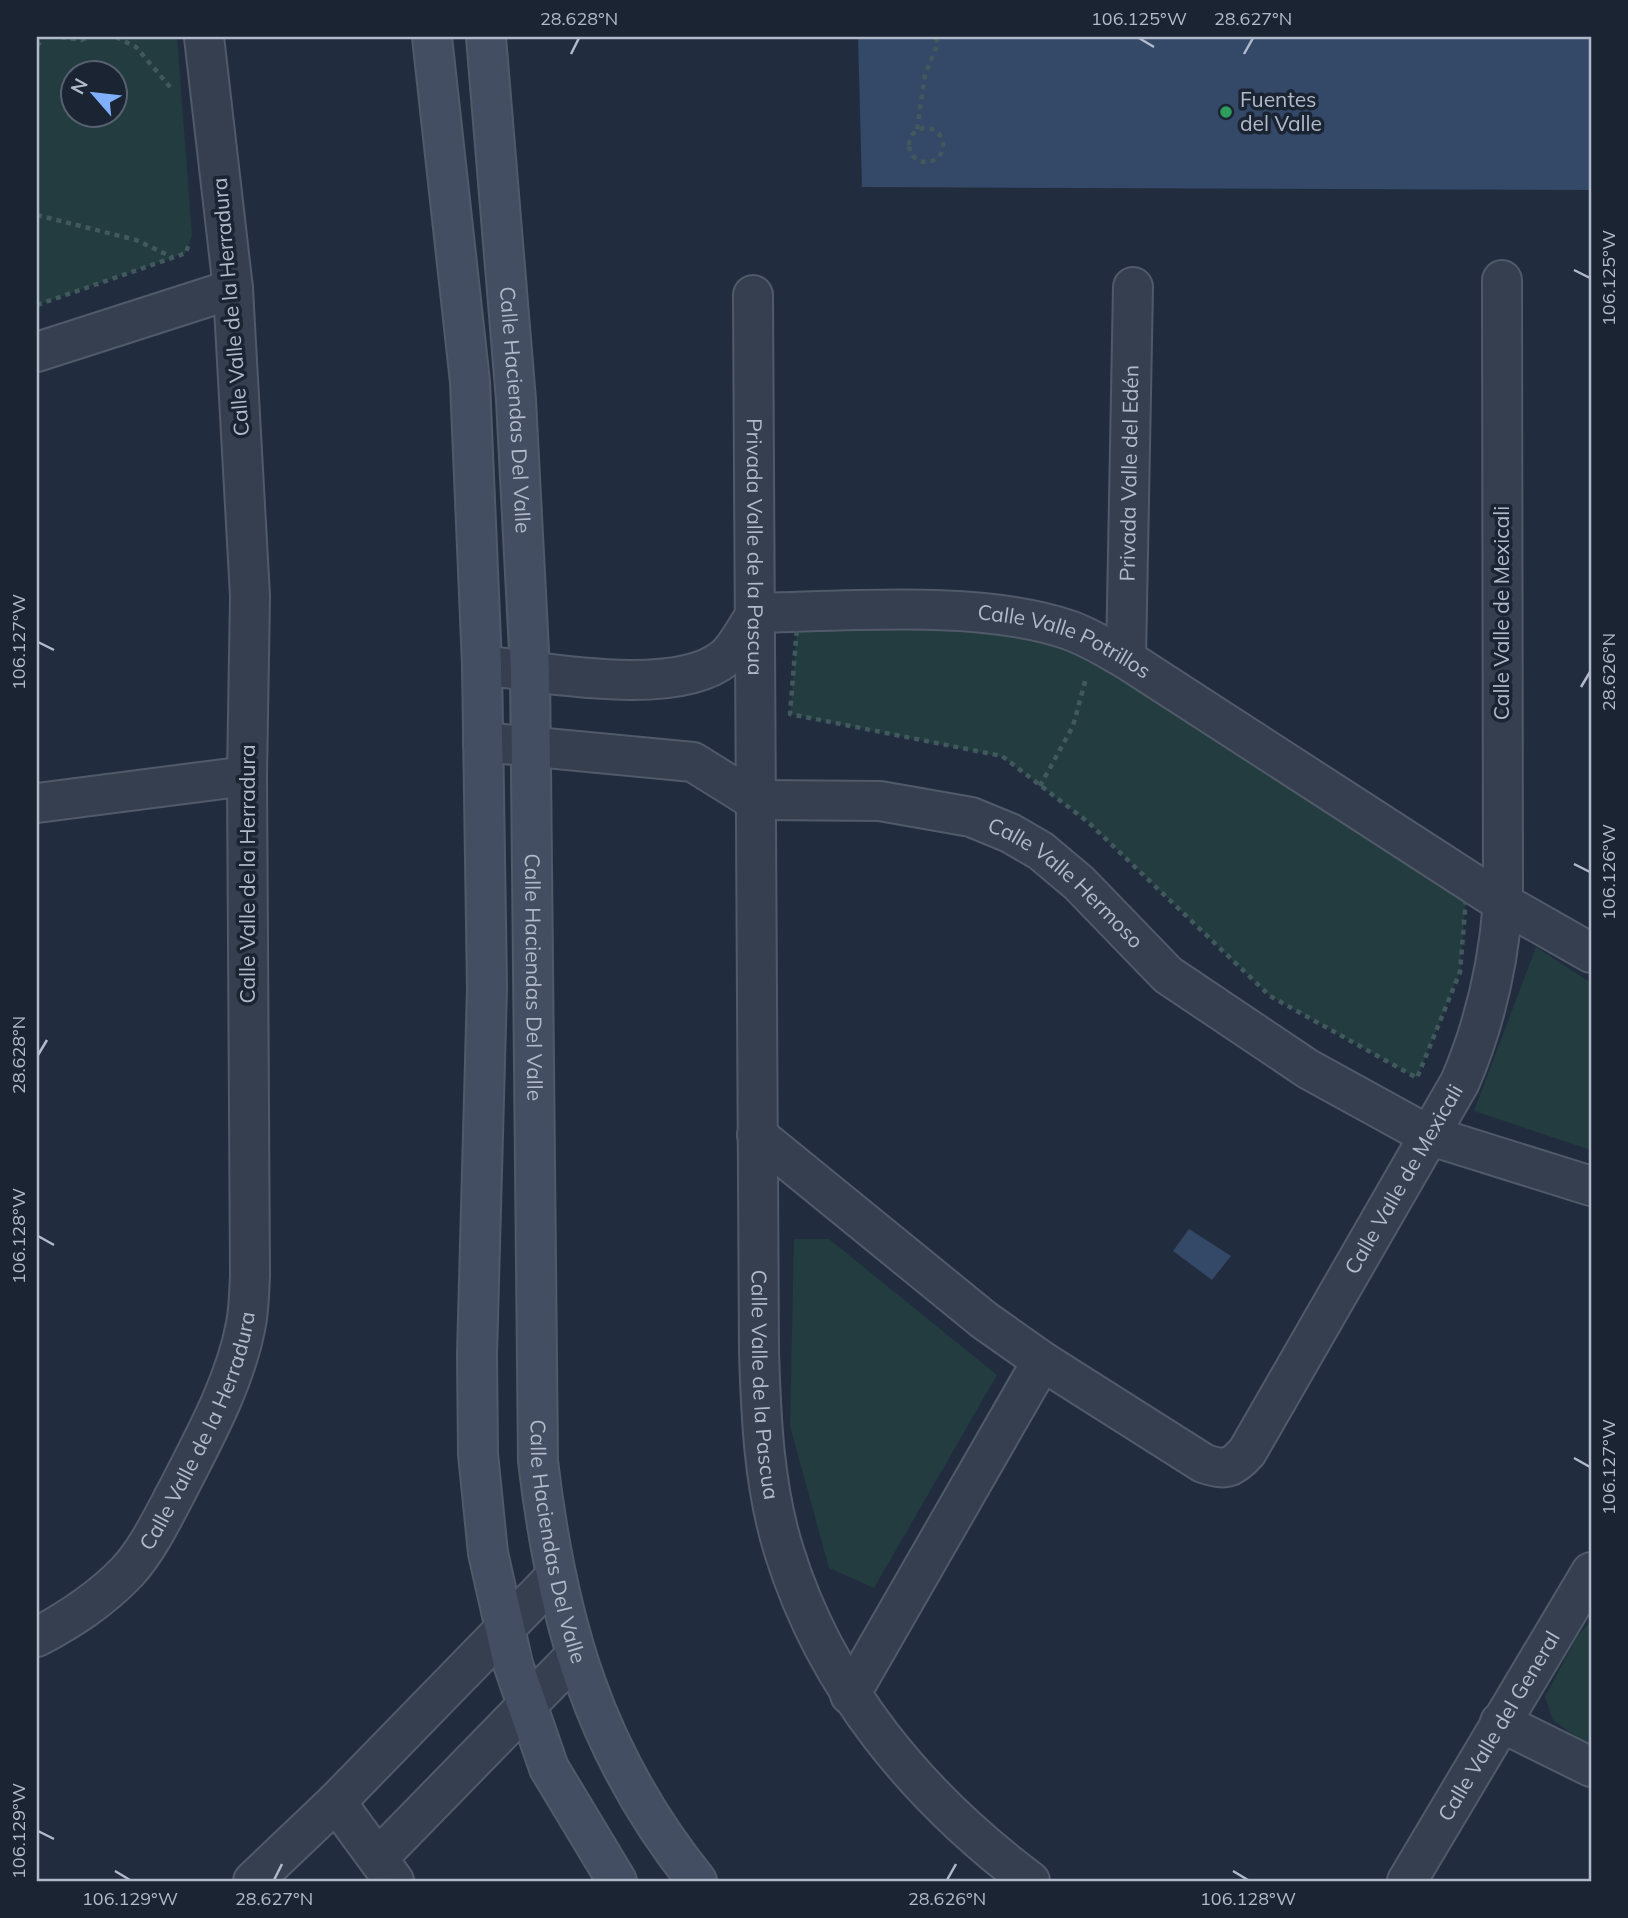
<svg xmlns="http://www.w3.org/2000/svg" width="1628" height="1918" font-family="Mulish,sans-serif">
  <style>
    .green { fill: #233c40; fill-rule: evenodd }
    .water { fill: #344867 }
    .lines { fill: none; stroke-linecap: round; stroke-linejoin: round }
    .street-casing { stroke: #515a69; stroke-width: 42 }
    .secondary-casing { stroke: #515a69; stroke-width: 42 }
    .path { stroke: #41595d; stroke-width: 4.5; stroke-dasharray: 5 5; stroke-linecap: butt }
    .street { stroke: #353f4f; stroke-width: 38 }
    .secondary { stroke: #434e62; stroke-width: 38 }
    .ticks { fill: none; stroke: #b1baca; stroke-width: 2.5 }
    .leisure-dot { fill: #2e9e5b; stroke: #1b2433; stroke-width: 2.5 }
    .labels { text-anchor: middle; stroke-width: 7; stroke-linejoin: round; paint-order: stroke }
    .poi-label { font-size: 21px; fill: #b1baca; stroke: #1b2433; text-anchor: start }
    .street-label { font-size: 21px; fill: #b1baca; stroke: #1b2433 }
    .neatline { fill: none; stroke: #b1baca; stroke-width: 2.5 }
    .ticks-label { font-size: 18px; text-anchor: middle; fill: #b1baca }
  </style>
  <rect width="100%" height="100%" fill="#212d3f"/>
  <path class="green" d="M37,37H177L192,235L186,253L37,305ZM74,74H116V116H74Z
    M798,614L1003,619L1112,659L1466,898L1460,972L1417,1078L1270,996L1088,822L1002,757L790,714Z
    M1536,947L1591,983V1150L1474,1111Z
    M794,1239H829L997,1375L874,1588L829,1568L790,1426Z
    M1591,1621V1748L1553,1720L1545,1697L1577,1637Z"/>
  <path class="water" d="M858,37H1591V190L862,187Z
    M1189,1229L1231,1256L1212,1280L1173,1251Z"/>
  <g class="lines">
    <defs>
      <g id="street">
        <path id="s1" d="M753,295L759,1352C761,1418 764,1487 784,1551C826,1687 918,1797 1030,1881"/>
        <path d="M37,352L233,289"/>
        <path id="s2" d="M1126,659L1133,287"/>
        <path id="s3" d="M482,665C543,672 677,699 726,657C738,646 747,626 757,613C849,611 983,600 1069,630C1089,637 1108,649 1126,659L1503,903L1591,953"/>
        <path id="s4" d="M483,742L693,762L754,800L880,801L971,817L1010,833L1041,851L1079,883L1168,975L1308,1069L1428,1135L1591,1186"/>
        <path d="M37,803L247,776"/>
        <path id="s5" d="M757,1135L984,1320L1042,1361L1203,1463C1224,1471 1232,1469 1247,1452L1460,1082C1485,1024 1498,967 1503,903L1502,280"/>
        <path id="s6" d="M37,1637C71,1619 100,1600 127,1572C148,1549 162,1519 177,1491C204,1438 235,1383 246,1324C249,1309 249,1292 250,1276L247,776L250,596L233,289L204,37"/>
        <path d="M850,1695L1042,1361"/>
        <path d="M1500,1722L1591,1767"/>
        <path d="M336,1802L394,1881"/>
        <path d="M379,1857L576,1655"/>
        <path d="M253,1881L336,1802L556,1576"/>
        <path id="s7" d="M1407,1881L1591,1572"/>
      </g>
      <g id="secondary">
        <path d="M432,37L470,382L482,665L487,988L477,1355L478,1454L488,1553L513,1664L549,1768L617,1881"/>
        <path id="s8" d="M486,37L516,400L530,670L538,1461C557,1622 594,1753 697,1881"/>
      </g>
    </defs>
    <use href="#street" class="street-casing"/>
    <use href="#secondary" class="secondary-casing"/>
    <path class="path" d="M61,37L81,40L90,37
      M116,37L136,47L171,88
      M37,46L44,37
      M909 145a17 17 0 1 1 34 0a17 17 0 1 1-34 0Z
      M917,129L925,75L938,43L935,37
      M37,215L136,240L172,257
      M37,305L186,253L189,243
      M798,614L1003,619L1112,659L1466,898L1460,972L1417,1078L1270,996L1088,822L1002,756L790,714Z
      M1040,786L1073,726L1086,678"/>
    <use href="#street" class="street"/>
    <use href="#secondary" class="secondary"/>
  </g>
  <path class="ticks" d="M1139,38L1154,47M571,54L579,38M1244,54L1253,38M1574,270L1590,278M38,642L54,650M1581,687L1590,672M1574,864L1590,872M38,1055L47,1040M38,1236L54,1245M1574,1458L1590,1467M38,1831L54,1839M115,1871L130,1880M1233,1871L1248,1880M274,1880L282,1864M947,1880L956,1864"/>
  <circle class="leisure-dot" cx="1226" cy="112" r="7"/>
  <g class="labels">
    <g class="poi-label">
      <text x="1240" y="107">Fuentes<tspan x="1240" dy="24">del Valle</tspan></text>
    </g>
    <g class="street-label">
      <text transform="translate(231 307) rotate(-95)" y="7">Calle Valle de la Herradura</text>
      <text dy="7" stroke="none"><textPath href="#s8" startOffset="374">Calle Haciendas Del Valle</textPath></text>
      <text dy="7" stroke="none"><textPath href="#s2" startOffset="186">Privada Valle del Edén</textPath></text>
      <text dy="7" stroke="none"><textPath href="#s1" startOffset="252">Privada Valle de la Pascua</textPath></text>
      <text transform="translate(1502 613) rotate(-90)" y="7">Calle Valle de Mexicali</text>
      <text dy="7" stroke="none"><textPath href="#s3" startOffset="616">Calle Valle Potrillos</textPath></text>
      <text transform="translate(248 874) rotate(-90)" y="7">Calle Valle de la Herradura</text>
      <text dy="7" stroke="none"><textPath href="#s4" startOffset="618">Calle Valle Hermoso</textPath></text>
      <text dy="7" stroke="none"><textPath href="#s8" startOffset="942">Calle Haciendas Del Valle</textPath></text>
      <text dy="7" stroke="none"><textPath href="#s5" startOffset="919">Calle Valle de Mexicali</textPath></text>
      <text dy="7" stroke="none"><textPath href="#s1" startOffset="1090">Calle Valle de la Pascua</textPath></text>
      <text dy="7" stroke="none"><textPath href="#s6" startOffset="271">Calle Valle de la Herradura</textPath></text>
      <text dy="7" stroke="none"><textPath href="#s8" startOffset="1508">Calle Haciendas Del Valle</textPath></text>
      <text dy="7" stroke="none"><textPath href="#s7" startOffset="180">Calle Valle del General</textPath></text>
    </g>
  </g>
  <rect width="1628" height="1918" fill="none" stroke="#1b2433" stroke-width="77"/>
  <g transform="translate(94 94) rotate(298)"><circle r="33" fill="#1b2433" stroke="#57606f" stroke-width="2"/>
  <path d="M0-5L12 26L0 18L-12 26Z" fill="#81afff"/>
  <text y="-10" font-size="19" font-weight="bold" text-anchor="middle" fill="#b1baca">N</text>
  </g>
  <rect x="38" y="38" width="1552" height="1842" class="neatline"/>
  <g class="ticks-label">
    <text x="579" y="25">28.628°N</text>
    <text x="1139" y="25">106.125°W</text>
    <text x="1253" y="25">28.627°N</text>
    <text transform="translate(1609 278) rotate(-90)" y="6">106.125°W</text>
    <text transform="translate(19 642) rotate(-90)" y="6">106.127°W</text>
    <text transform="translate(1609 672) rotate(-90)" y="6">28.626°N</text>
    <text transform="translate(1609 872) rotate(-90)" y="6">106.126°W</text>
    <text transform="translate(19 1055) rotate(-90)" y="6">28.628°N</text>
    <text transform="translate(19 1236) rotate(-90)" y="6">106.128°W</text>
    <text transform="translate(1609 1467) rotate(-90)" y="6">106.127°W</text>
    <text transform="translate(19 1831) rotate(-90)" y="6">106.129°W</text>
    <text x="130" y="1905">106.129°W</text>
    <text x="274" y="1905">28.627°N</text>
    <text x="947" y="1905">28.626°N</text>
    <text x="1248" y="1905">106.128°W</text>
  </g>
</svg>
